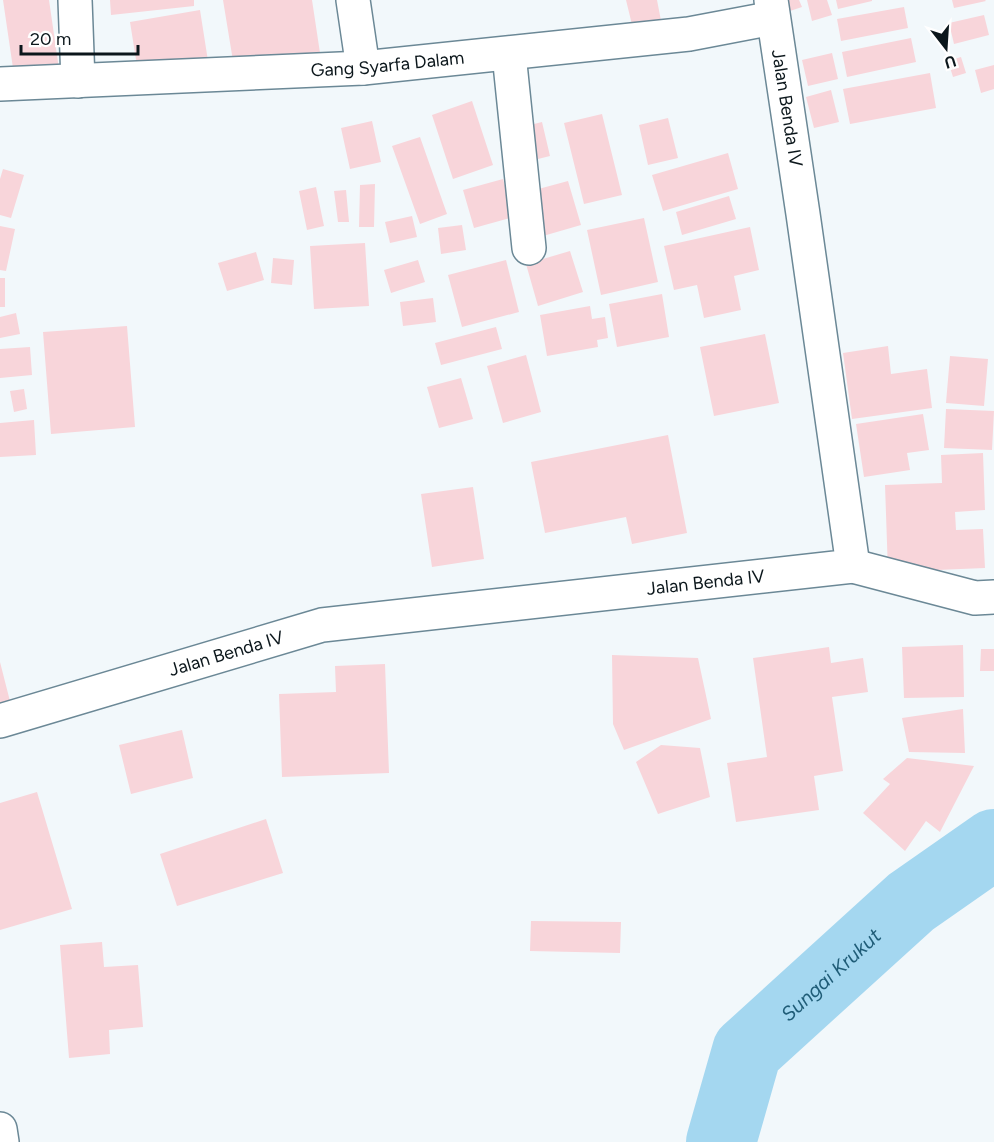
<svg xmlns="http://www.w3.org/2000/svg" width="994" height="1142" font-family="Figtree,sans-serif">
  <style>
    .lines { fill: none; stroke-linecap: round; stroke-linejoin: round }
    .river { stroke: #a4d7f0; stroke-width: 70 }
    .building { fill: #f8d5da }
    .minor-casing { stroke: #6b8896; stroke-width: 36 }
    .tertiary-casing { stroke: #6b8896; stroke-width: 36 }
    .minor { stroke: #fff; stroke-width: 33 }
    .tertiary { stroke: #fff; stroke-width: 33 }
    .labels { text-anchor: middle; stroke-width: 5; stroke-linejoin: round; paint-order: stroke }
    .street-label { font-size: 18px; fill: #0b161b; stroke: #fff }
    .water-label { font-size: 20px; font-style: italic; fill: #205d78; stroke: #fff }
  </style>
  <rect width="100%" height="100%" fill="#f2f8fb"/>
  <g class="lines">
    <path class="river" id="s1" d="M721,1142L747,1051L911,902L994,844"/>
  </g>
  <path class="building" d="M3,0H49L59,69L14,75Z
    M110,0H194V6L111,15Z
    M223,0H312L320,53L234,67Z
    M626,0H657L663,31L635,37Z
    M776,0H799L802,7L781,14Z
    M807,0H827L832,15L812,21Z
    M836,0H872V1L838,9Z
    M952,0H985L986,1L954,8Z
    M904,7L908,28L841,41L837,19Z
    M200,10L208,61L138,72L130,22Z
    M984,15L989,35L954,44L949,23Z
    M911,38L916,62L847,77L842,52Z
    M832,53L838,79L808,86L802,60Z
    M961,57L966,73L953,77L948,61Z
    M994,65V89L981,93L975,70Z
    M930,73L936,108L850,124L843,89Z
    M831,90L839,122L814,128L806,97Z
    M472,101L493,165L453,179L432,115Z
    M602,114L622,195L584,204L564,123Z
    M668,118L678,158L648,165L639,125Z
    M372,121L381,162L350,169L341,128Z
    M542,122L550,156L530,161L522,127Z
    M420,137L447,214L420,224L392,146Z
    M728,153L738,189L663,211L652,175Z
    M3,169L24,175L11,218L0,215V179Z
    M503,179L514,217L474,228L463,190Z
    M568,181L581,225L543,236L531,191Z
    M375,184L374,227H359L360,185Z
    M316,187L324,226L307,230L299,191Z
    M346,190L349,222H338L334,191Z
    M729,196L736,219L682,235L676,212Z
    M412,216L417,237L390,243L385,222Z
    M644,218L658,282L601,295L587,230Z
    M462,225L466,250L441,254L438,228Z
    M0,226L15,229L6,271L0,270Z
    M750,227L759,270L734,276L741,310L704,318L697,285L674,290L664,246Z
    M365,243L369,306L314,309L310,246Z
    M570,251L583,292L538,306L526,264Z
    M256,252L264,280L227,291L218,263Z
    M273,258L294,260L292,285L271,283Z
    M418,260L425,282L391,293L384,270Z
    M506,260L519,312L462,327L448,275Z
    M0,278H5V307H0Z
    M662,294L669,337L617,347L609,304Z
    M433,298L436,322L403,326L400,302Z
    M590,306L592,319L605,317L608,338L597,340L598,347L547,356L540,315Z
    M16,313L20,334L0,338V317Z
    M127,326L135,427L51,434L43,332Z
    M496,327L502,349L441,365L435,343Z
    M765,334L779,403L714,416L700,347Z
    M888,346L891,374L927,369L932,408L852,419L843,353Z
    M30,347L32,375L0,378V349Z
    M526,355L541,412L503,423L487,366Z
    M950,356L988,359L984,406L946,403Z
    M461,378L473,419L439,428L427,387Z
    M24,389L27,409L14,412L10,391Z
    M946,409L994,411L992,450L944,448Z
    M923,414L929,450L907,453L910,470L864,477L856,424Z
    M34,420L36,455L0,457V423Z
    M668,435L687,533L632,544L626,517L545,533L531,462Z
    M983,453L985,510L955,512L956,530L983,529L985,568L888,572L885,485L942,483L941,455Z
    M473,487L484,559L432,567L421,494Z
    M963,645L964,697L904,698L902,647Z
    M829,647L831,663L863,658L868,692L832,697L843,771L814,776L819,810L736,822L727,763L767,757L753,658Z
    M981,649H994V671H980Z
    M612,655L698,658L711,719L624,750L613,724Z
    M0,662L13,713L0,716Z
    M385,664L389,773L282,777L279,694L336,692L335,666Z
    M963,709L965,753L909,752L902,718Z
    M182,730L193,778L131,794L119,745Z
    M661,745L700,748L710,797L658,814L636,762Z
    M907,758L974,766L940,832L926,821L905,851L863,813L890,784L883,779Z
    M37,792L72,909L0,930V803Z
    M266,819L283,873L177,906L160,854Z
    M531,921L621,922L620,953L530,951Z
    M102,942L104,967L138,965L143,1027L109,1030L110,1054L69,1058L60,945Z"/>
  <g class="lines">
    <defs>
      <g id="minor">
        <path d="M75,0L78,81"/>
        <path d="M353,0L363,68"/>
        <path d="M509,54L529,248"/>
        <path id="s2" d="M0,84L363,68L689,34L773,18"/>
        <path d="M853,566L975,598L994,597"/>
        <path d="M0,1129L2,1142"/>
      </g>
      <g id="tertiary">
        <path id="s3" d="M0,721L322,625L853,566L803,214L771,0"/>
      </g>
    </defs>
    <use href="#minor" class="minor-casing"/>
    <use href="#tertiary" class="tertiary-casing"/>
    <use href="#minor" class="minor"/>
    <use href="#tertiary" class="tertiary"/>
  </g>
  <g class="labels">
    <g class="street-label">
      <text dy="6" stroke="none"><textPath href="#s2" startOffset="388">Gang Syarfa Dalam</textPath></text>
      <text transform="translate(787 108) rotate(81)" y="6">Jalan Benda IV</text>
      <text dy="6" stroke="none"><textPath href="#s3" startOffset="722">Jalan Benda IV</textPath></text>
      <text dy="6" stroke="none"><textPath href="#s3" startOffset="236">Jalan Benda IV</textPath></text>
    </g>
    <g class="water-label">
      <text dy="7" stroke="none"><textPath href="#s1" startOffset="208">Sungai Krukut</textPath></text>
    </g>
  </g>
  <g transform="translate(946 48) rotate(163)" stroke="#ffffff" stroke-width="4.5" paint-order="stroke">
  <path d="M0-4.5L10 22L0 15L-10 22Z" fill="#0b161b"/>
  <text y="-9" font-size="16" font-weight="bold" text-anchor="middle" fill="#0b161b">U</text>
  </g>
  <path d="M21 45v9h117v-9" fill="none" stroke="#0b161b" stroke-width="3"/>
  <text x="30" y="45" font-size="18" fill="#0b161b" stroke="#ffffff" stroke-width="4.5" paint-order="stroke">20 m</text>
</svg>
